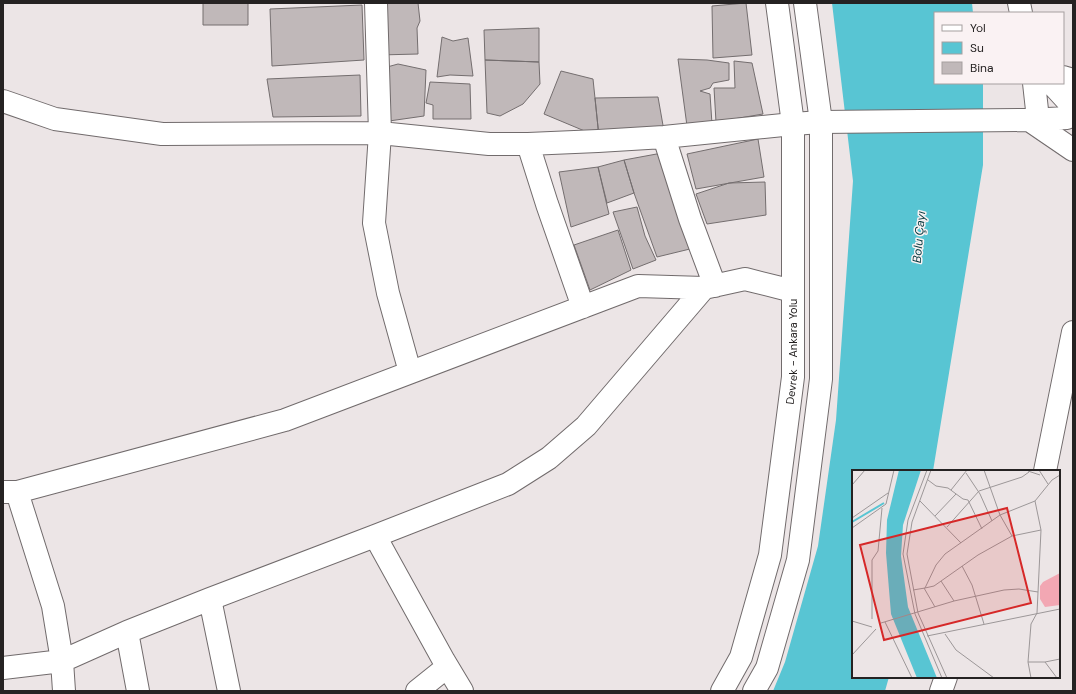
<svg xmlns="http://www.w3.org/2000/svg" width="1076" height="694" font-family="'DM Sans',sans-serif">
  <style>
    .water { fill: #58c5d3 }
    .building { fill: #c0b8b9; stroke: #746e6f }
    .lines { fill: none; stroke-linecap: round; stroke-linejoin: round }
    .minor-casing { stroke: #716b6c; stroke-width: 24 }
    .highway-casing { stroke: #716b6c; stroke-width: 24 }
    .minor { stroke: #fff; stroke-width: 22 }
    .highway { stroke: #fff; stroke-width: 22 }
    .labels { text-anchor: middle; stroke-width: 3; stroke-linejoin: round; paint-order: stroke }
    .street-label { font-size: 11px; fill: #252222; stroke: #faf2f3 }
    .water-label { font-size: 12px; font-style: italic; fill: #00363c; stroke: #faf2f3 }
    .inset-river { fill: none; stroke: #58c5d3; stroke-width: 2 }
    .inset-road { fill: none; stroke: #9c9798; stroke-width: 1 }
    .view { fill: #d62828; fill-opacity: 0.15; stroke: #d62828; stroke-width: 2 }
    .inset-edge { fill: none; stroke: #252222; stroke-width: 2 }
  </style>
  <rect width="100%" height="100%" fill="#ece5e6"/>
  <path class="water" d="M832,3H972L973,13H935V83H983V165L933,471H853V677H889L885,691H773L785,662L818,546L836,420L853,181Z"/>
  <path class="building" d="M203,3H248V25H203Z
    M380,3H418L420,21L417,28L418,54L379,55Z
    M746,3L752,55L713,58L712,6Z
    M362,5L364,60L272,66L270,9Z
    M539,28V62L485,60L484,30Z
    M442,37L453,41L468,38L473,76L450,75L437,77Z
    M678,59L707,60L729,63V80L713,83L710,88L700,91L710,94L712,124L687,126Z
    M485,60L539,62L540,84L523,104L500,116L487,113Z
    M734,61L752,63L763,114L716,122L714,88H735Z
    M398,64L426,70L424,116L382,122L380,69Z
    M561,71L593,79L599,137L544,114Z
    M360,75L361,116L273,117L267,79Z
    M430,82L470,84L471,119H433V105L426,103Z
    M658,97L664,131L599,137L595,98Z
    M758,139L764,177L696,189L687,154Z
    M662,153L694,248L657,257L634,193L624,160Z
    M624,160L634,193L607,203L598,167Z
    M598,167L609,214L571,227L559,172Z
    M765,182L766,215L707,224L696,194L729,183Z
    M637,207L645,236L656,260L633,269L613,212Z
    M618,230L631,270L590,290L574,245Z"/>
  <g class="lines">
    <defs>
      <path id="minor" d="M376,3L380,133L374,223L388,293L410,372
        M1019,3L1021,13
        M1063,77L1073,80
        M1034,83L1038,119
        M1051,83L1072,106
        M3,101L55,119L162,134L380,133L489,144H528L598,141L664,137L793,124L821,122L1029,120L1067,118
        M1029,120L1073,150
        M664,137L690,219L715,286
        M528,144L547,204L583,307
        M1045,471L1073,332
        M3,492H17L285,420L638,286L704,288
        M17,492L53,606L62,661L64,691
        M375,536L444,661L462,691
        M210,599L229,691
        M127,632L138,691
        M3,668L62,661L127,632L210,599L375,536L508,484L549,458L586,426L704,288L745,279L793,291
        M417,691L447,667
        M941,691L946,677"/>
      <g id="highway">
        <path id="s1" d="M722,691L741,657L770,555L793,377V124L777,3"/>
        <path d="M754,691L767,668L798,560L821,379V122L805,3"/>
      </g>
    </defs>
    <use href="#minor" class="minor-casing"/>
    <use href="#highway" class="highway-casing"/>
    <use href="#minor" class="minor"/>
    <use href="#highway" class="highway"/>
  </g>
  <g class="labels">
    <g class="street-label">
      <text dy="4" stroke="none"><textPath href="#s1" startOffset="350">Devrek - Ankara Yolu</textPath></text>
    </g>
    <g class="water-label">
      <text transform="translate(919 237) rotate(-85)" y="4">Bolu Çayı</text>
    </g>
  </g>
  <g transform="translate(852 470)">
    <rect width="208" height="208" fill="#ece5e6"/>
    <path d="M208,103V135L193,137L188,129V116L191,112Z" fill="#f2a7b3"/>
    <path d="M47,0H69L51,55L49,86L56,137L85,208H65L39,144L34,83L35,50Z" fill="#58c5d3"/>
    <path class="inset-river" d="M0,52L32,33"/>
    <path class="inset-road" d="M75,0L56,50L51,84L63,144L90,208M79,0L60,52L55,84L66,143L95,208M132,0L148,45L160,66M187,0L196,14M176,1L188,5M114,3L128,24L140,51M76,10L84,16L96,18L111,29L116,30L130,59M0,15L13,0M99,20L115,0M68,31L109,73M83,46L104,24M0,48L36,23M95,57L127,21L170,7L177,2M0,58L34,34L42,0M110,96L120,115L132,154M89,111L102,131M72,118L83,137M73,118L82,116L126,85L160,66L189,60M61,120L73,118L84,95L93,84L148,45L183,31L200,10L208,5M20,149V90L26,81L30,38M0,151L20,157M33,152L60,208M29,153L102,131L152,120L167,119L186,122M93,164L104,180L142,208M75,166L208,139M0,185L24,159M176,192H193L205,208M193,192L208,189M179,208L176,192L179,154L185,143L189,60L183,31"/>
    <path class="view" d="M155,38L179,133L32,170L8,75Z"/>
    <rect width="208" height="208" class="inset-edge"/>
  </g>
  <rect width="1076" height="694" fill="none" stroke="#252222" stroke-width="8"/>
  <rect x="934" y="12" width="130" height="72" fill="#faf2f3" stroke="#a59f9f"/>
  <rect x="942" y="25" width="20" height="6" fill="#ffffff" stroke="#a59f9f"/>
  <text x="970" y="32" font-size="12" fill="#252222">Yol</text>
  <rect x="942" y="42" width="20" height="12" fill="#58c5d3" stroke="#a59f9f"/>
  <text x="970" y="52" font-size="12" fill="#252222">Su</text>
  <rect x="942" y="62" width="20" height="12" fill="#c0b8b9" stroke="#a59f9f"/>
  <text x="970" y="72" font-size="12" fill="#252222">Bina</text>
</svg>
